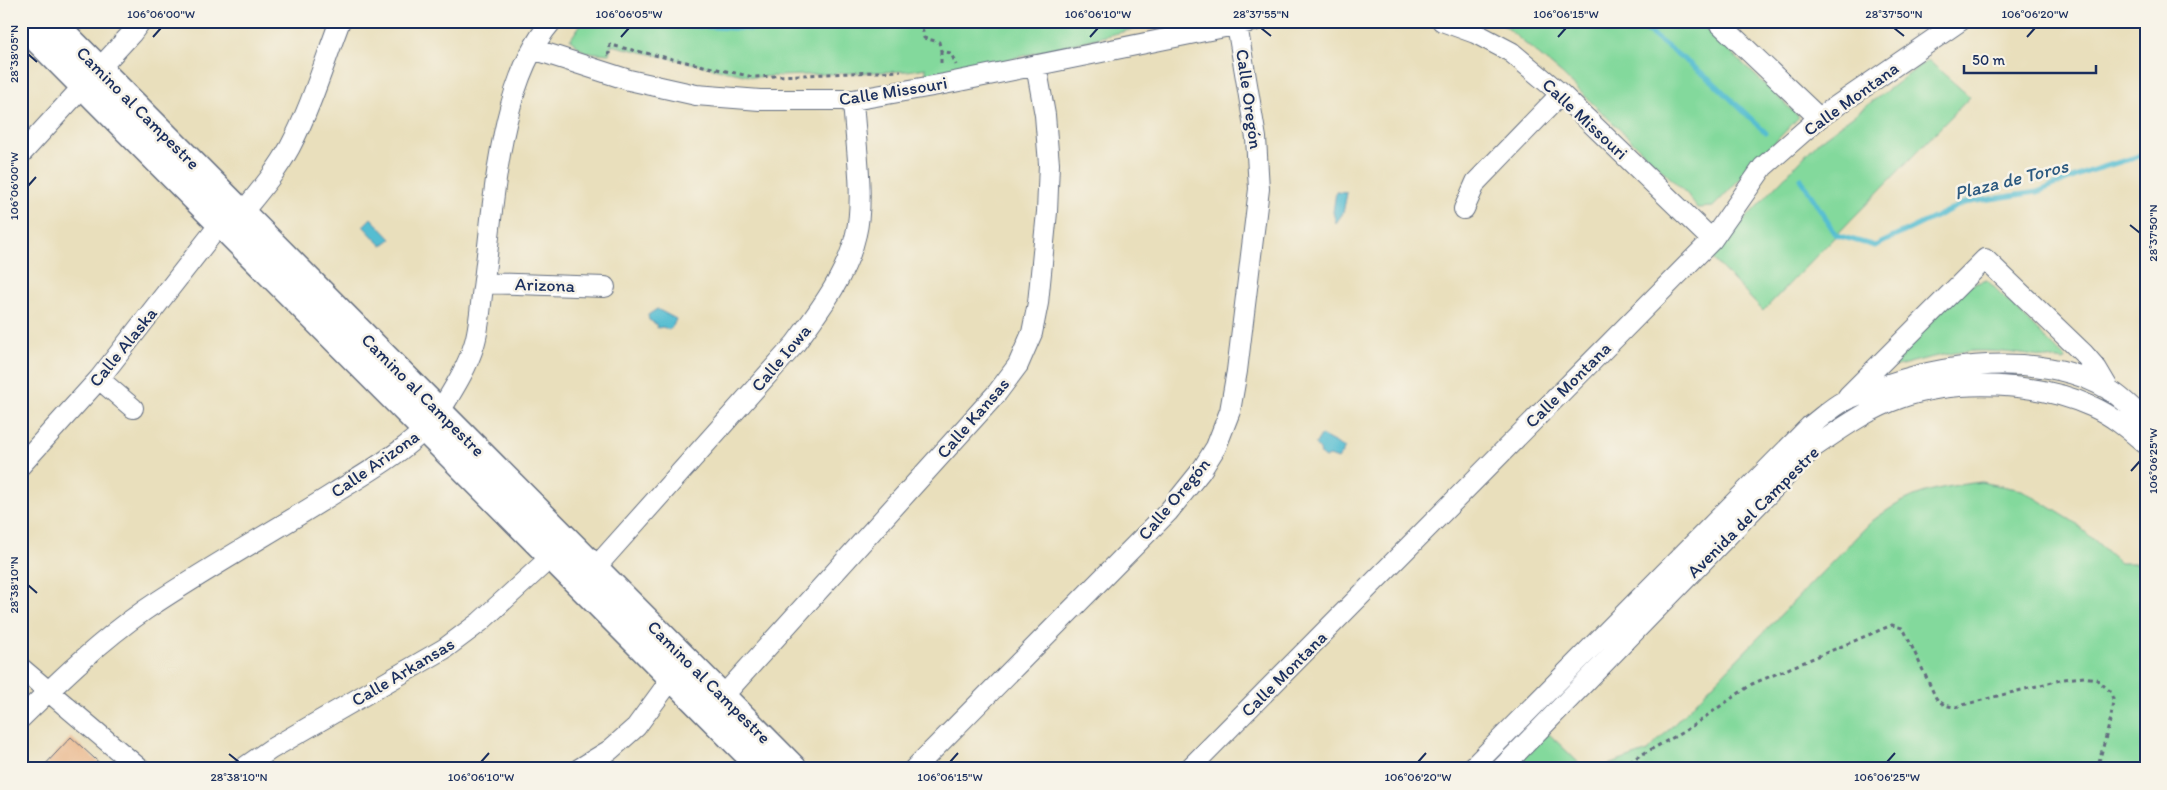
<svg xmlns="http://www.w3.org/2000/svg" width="2167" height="790" font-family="Itim,sans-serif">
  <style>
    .green { fill: #83d99c; stroke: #4f847d }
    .water { fill: #54bdd1; stroke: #387698 }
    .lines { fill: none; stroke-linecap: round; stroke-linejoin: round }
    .stream { stroke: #54bdd1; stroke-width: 5 }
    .building { fill: #e8b081 }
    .minor-casing { stroke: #636d7f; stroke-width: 22 }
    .tertiary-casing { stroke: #636d7f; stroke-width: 28 }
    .path { stroke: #636d7f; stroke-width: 3; stroke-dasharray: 4 4; stroke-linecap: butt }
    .minor { stroke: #fff; stroke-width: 20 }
    .tertiary { stroke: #fff; stroke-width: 25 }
    .ticks { fill: none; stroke: #1b2f5e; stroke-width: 2 }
    .labels { text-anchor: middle; stroke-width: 5; stroke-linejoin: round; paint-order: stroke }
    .street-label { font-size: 18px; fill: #1b2f5e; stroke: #f7f3e8 }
    .water-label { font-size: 19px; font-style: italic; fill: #2c5a80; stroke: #f7f3e8 }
    .neatline { fill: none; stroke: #1b2f5e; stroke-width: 2 }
    .ticks-label { font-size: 12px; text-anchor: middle; fill: #1b2f5e }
  </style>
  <rect width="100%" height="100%" fill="#f7f3e8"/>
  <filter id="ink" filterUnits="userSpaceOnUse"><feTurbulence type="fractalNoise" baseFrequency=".02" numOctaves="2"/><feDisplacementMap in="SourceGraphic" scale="10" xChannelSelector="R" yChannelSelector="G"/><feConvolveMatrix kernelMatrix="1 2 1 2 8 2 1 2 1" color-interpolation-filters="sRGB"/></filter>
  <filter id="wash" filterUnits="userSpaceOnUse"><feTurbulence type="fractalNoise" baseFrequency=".0096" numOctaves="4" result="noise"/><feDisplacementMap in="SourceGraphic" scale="20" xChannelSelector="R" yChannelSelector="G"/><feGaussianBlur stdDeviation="1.12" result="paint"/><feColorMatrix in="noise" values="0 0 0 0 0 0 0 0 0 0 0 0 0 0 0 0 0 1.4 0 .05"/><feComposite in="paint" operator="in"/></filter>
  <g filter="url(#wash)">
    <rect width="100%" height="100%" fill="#e9dfbc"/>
    <path class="green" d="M583,21H1167L986,65L926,75V68L907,71L753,77L611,45L609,54L585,52L570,40Z
      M1498,21H1698L1799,117L1713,207L1697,208L1688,195L1562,74Z
      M1928,60L1970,97L1763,311L1710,256L1819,141Z
      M1987,280L2065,358L2064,361C2035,356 2005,350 1975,351C1947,352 1921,360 1894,367L1891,364L1964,287Z
      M1981,482L2022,490L2074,522L2120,563H2146V769H1596L1648,751L1871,522C1910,492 1933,488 1981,482Z
      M1545,730L1585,769H1507Z"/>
    <path class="water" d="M1336,192L1347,193L1343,213L1336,223L1333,212Z
      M371,218L391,239L382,246L363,226Z
      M657,309L676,319L673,326L669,330L663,327L657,328L656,324L649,320L648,315Z
      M1321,435L1345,448L1338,459L1330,456L1325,458L1321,455L1320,450L1315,445Z"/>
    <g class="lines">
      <path class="stream" d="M665,21L675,25L750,29L865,24L881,21
        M1634,21L1711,80L1766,133
        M1801,179L1836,235L1875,246L1964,203L2037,192L2087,172L2146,154"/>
    </g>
    <g id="blocks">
      <path class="building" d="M71,737L106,769H41Z"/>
    </g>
  </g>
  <g filter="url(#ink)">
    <use href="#blocks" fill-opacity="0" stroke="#636d7f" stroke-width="1"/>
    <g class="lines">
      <defs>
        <path id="minor" d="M1442,21L1475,33L1511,52L1561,94L1712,240
          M1717,21L1819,118
          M533,49L629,80L696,95L760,100H853L944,84L1254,21
          M21,154L132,33L141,21
          M1464,209L1476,182L1561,94
          M242,213C259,192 277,171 290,147C311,107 324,63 340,21
          M484,283L605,287
          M99,379L133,408
          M1848,396L1985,259L2084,354L2097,369L2110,391
          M21,465L99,379L220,224
          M595,568L795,344C819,311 847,275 856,234C865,198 855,139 853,100
          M21,668L140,769
          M723,696L997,393L1018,365L1032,333L1038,303L1047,212L1049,164L1045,115L1036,65
          M21,718C60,680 100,641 145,610C207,568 273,532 336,492C370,471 421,442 442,408C454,388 467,368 474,345C479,330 480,311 482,295C494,213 496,85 552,21
          M242,769L271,749L444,649L480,622L551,557
          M579,769L610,750L636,727L672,678
          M914,769L1168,512L1201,471L1216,447L1230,411L1237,371L1259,189L1256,138L1237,25
          M1189,769L1712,240L1763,167L1819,118L1960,21
          M1471,769L1810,426C1821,418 1832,407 1844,401C1852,396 1863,394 1872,390C1942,363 2040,350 2108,389C2122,397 2134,410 2146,421
          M1501,769L1814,447C1841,429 1868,409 1900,398C1958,378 2038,382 2093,407C2113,416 2129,430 2146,444"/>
        <path id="tertiary" d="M52,21L795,769
          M21,24L762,769"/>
      </defs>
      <use href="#minor" class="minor-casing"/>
      <use href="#tertiary" class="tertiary-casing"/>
      <path class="path" d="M921,21L924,38L939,42L941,51L951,53L956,65
        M941,51V67
        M607,54H609L610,45L753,77L901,71
        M1615,769L1685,731L1752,684L1892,625L1902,628L1905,632L1936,698C1941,704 1946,706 1955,707L2064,679L2084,677L2096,679L2110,691L2113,699L2111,718L2097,769"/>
      <use href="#minor" class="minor"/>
      <use href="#tertiary" class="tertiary"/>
    </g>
  </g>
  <path class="ticks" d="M1261,28L1271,36M1894,28L1904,36M153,37L161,28M621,37L629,28M1090,37L1098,28M1558,37L1566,28M2027,37L2035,28M28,54L37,62M28,186L36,177M2130,225L2140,233M2131,471L2140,461M28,585L37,593M229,754L239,762M481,762L489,753M950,762L958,753M1418,762L1426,753M1887,762L1895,753"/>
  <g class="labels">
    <g class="street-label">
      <text transform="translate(893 91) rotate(-9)" y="6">Calle Missouri</text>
      <text transform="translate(1249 99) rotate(82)" y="6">Calle Oregón</text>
      <text transform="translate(1851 99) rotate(-36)" y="6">Calle Montana</text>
      <text transform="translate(138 108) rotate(45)" y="6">Camino al Campestre</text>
      <text transform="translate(1585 119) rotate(43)" y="6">Calle Missouri</text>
      <text transform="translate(545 285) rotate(2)" y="6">Arizona</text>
      <text transform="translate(123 347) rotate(-51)" y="6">Calle Alaska</text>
      <text transform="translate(781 358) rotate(-50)" y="6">Calle Iowa</text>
      <text transform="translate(1568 385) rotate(-45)" y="6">Calle Montana</text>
      <text transform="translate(423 395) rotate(45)" y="6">Camino al Campestre</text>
      <text transform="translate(973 418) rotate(-49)" y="6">Calle Kansas</text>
      <text transform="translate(375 464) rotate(-35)" y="6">Calle Arizona</text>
      <text transform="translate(1174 499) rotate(-50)" y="6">Calle Oregón</text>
      <text transform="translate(1753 512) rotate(-45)" y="6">Avenida del Campestre</text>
      <text transform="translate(403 672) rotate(-31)" y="6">Calle Arkansas</text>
      <text transform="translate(1284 674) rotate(-45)" y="6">Calle Montana</text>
      <text transform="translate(709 682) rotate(45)" y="6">Camino al Campestre</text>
    </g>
    <g class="water-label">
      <text transform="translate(2011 179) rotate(-14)" y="7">Plaza de Toros</text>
    </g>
  </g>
  <rect width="2167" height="790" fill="none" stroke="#f7f3e8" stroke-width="55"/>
  <path d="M1964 65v8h132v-8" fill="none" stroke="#1b2f5e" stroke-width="2.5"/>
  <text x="1972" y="65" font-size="15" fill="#1b2f5e" stroke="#f7f3e8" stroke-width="4" paint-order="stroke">50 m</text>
  <rect x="28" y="28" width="2112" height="734" class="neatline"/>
  <g class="ticks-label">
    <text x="161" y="18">106°06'00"W</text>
    <text x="629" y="18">106°06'05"W</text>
    <text x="1098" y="18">106°06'10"W</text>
    <text x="1261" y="18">28°37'55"N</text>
    <text x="1566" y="18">106°06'15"W</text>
    <text x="1894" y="18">28°37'50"N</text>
    <text x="2035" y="18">106°06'20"W</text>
    <text transform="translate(14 54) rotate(-90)" y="4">28°38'05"N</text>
    <text transform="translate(14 186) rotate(-90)" y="4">106°06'00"W</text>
    <text transform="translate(2153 233) rotate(-90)" y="4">28°37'50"N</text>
    <text transform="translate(2153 461) rotate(-90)" y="4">106°06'25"W</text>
    <text transform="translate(14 585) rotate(-90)" y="4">28°38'10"N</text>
    <text x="239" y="781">28°38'10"N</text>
    <text x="481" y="781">106°06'10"W</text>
    <text x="950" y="781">106°06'15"W</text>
    <text x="1418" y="781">106°06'20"W</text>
    <text x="1887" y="781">106°06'25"W</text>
  </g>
</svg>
